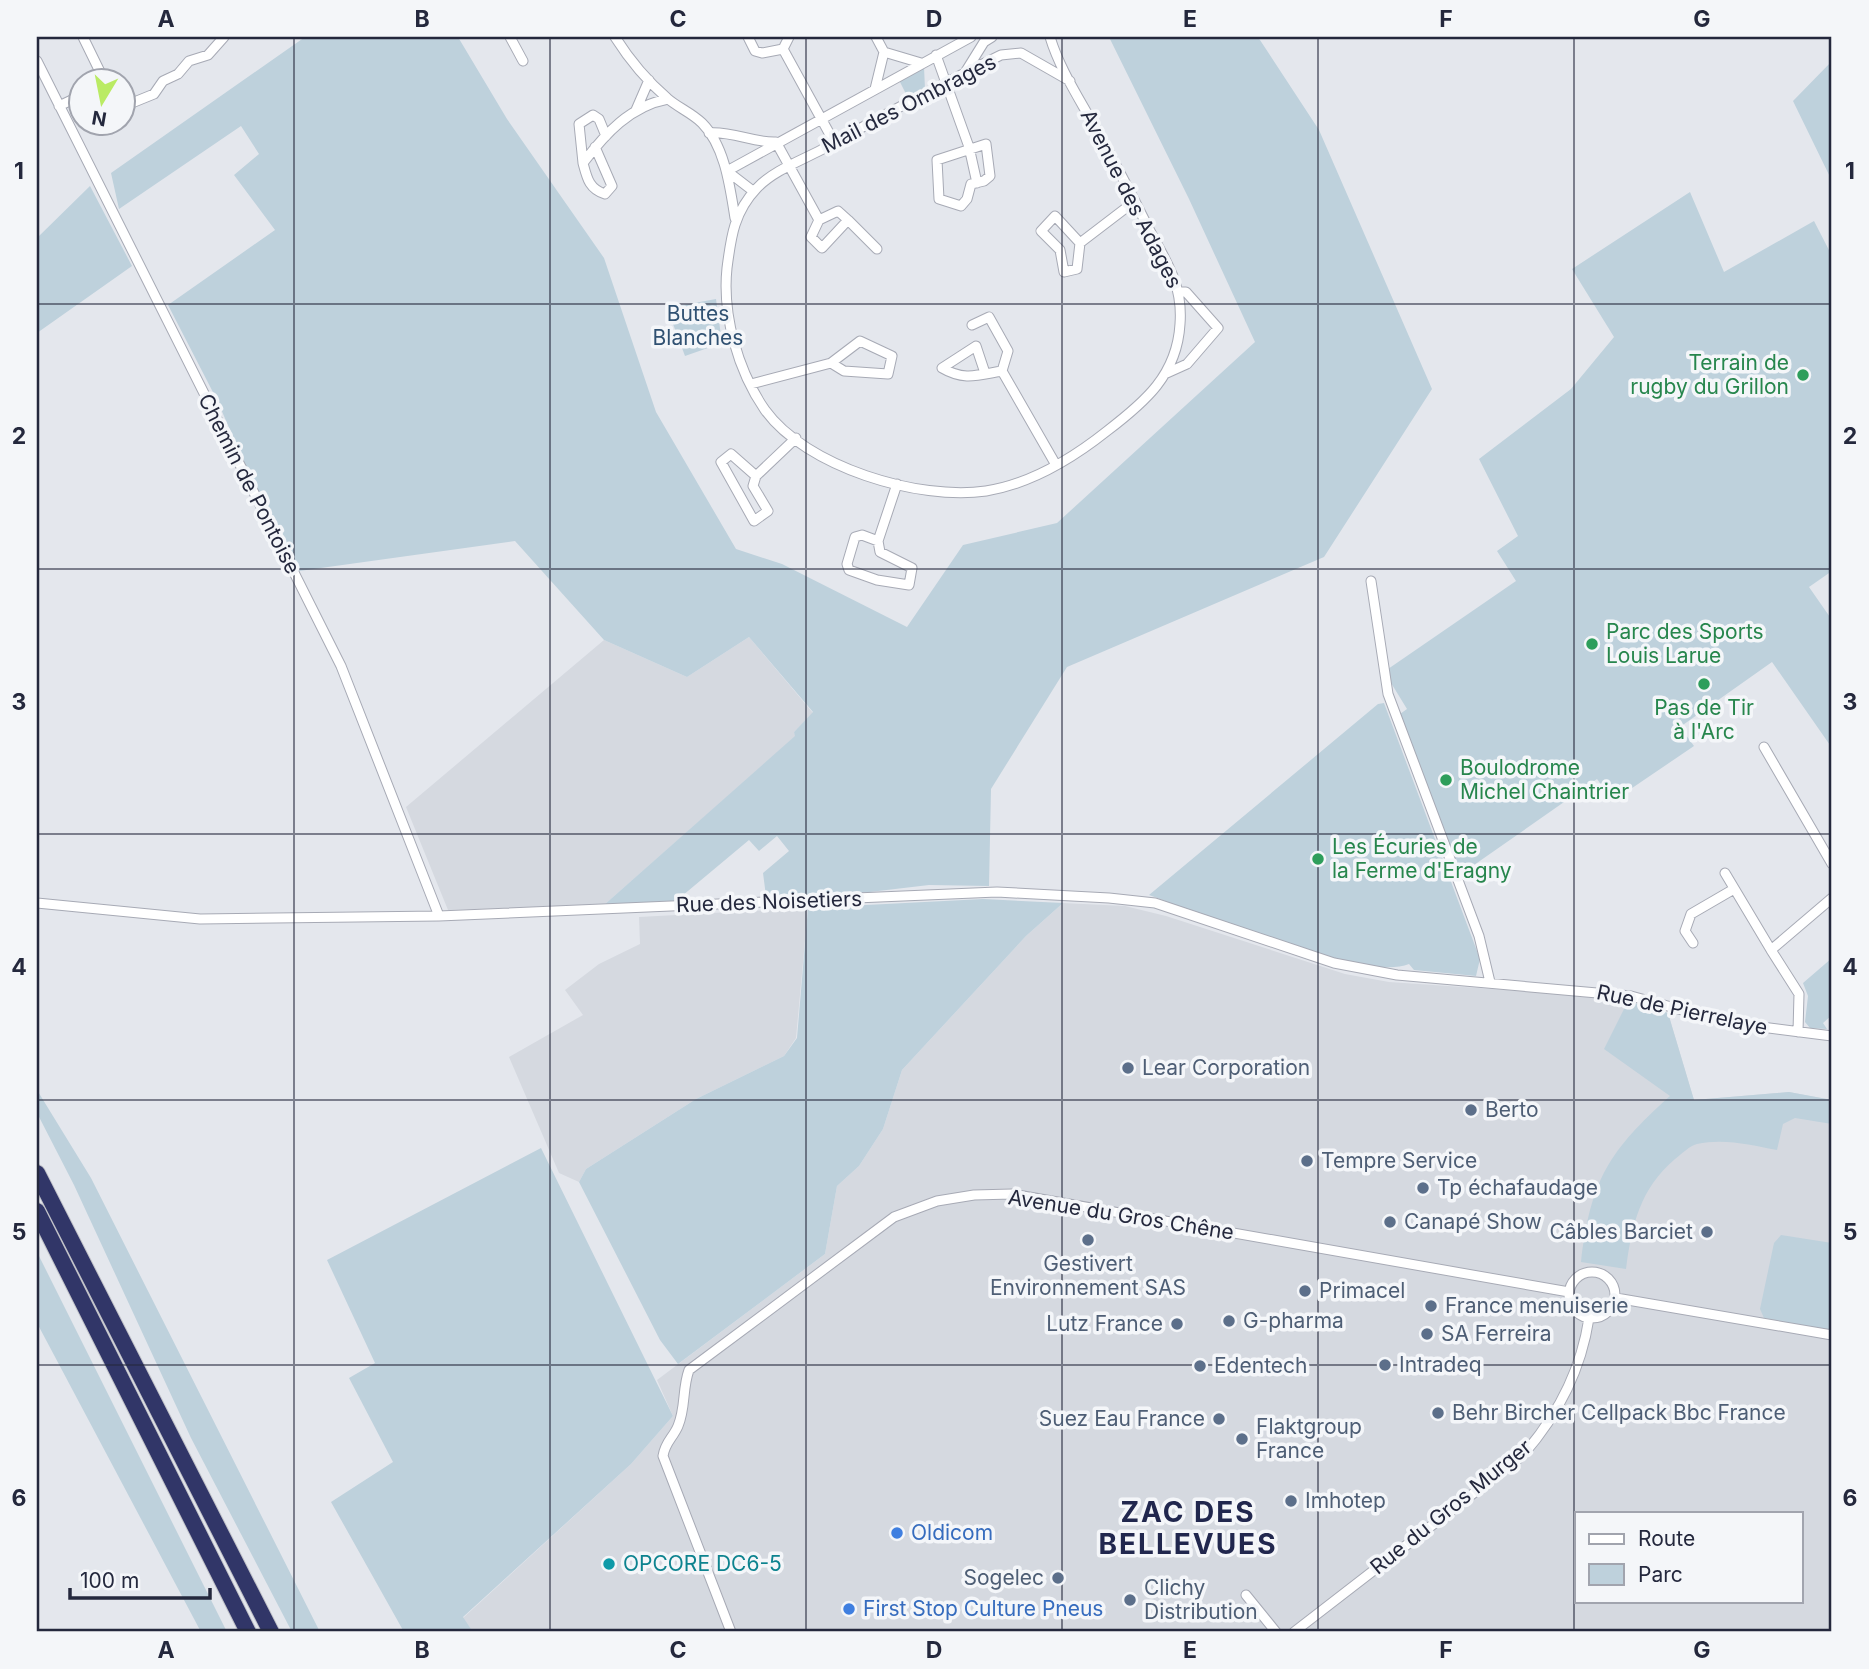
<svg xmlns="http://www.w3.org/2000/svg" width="1869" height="1669" font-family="Inter,sans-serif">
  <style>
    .built { fill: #d5d9e0; fill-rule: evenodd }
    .green { fill: #bed1dc }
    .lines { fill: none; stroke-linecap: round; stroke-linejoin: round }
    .minor-casing { stroke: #a7aab5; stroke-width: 11 }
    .motorway-casing { stroke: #c2c3c9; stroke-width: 18 }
    .minor { stroke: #fff; stroke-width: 9 }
    .motorway { stroke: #313668; stroke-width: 16 }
    .grid { fill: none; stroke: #24283d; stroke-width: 2; stroke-opacity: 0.55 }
    .leisure-dot { fill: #2e9e5b; stroke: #f4f6f9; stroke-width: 2.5 }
    .service-dot { fill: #5c6f8a; stroke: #f4f6f9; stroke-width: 2.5 }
    .shop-dot { fill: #3f7fe0; stroke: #f4f6f9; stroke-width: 2.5 }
    .culture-dot { fill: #0f9aa8; stroke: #f4f6f9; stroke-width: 2.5 }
    .labels { text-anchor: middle; stroke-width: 7; stroke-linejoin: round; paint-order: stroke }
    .street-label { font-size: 21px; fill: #24283d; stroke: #f4f6f9 }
    .park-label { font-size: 21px; fill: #305172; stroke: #f4f6f9 }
    .leisure-label { font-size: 21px; fill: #27864d; stroke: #f4f6f9; text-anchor: start }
    .service-label { font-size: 21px; fill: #4e5e75; stroke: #f4f6f9; text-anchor: start }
    .shop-label { font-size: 21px; fill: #366cbe; stroke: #f4f6f9; text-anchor: start }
    .culture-label { font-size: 21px; fill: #0d838f; stroke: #f4f6f9; text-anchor: start }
    .district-label { font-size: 28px; font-weight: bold; letter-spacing: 2px; fill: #21274e; stroke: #f4f6f9 }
    .neatline { fill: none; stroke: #24283d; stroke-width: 2.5 }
    .grid-label { font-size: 23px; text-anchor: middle; font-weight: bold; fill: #24283d }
  </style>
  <rect width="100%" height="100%" fill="#e4e7ed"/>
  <path class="built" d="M749,637L813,713L794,732L796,736L604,905L448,910L406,807L604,640L687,677Z
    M1063,903L1125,906L1166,916L1345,974L1389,982L1581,995L1639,1004L1668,1013L1694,1100L1789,1092L1832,1100V1632H473L463,1618L631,1464L673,1416L657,1380L825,1254L837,1186L859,1166L883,1129L902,1070L1026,936ZM1577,1513H1801V1601H1577Z
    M808,908L796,1038L784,1056L696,1099L586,1169L579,1182L559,1173L509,1057L583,1015L565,990L599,964L640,944L639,917Z"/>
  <path class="green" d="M305,37H458L507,119L604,258L656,412L736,549L782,564L907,627L963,545L1057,523L1255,342L1189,199L1109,37H1258L1319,130L1432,389L1324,557L1067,667L991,789L989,886L929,885L802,900L803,894L766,896L763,873L789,851L777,836L759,851L749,840L676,901L604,905L795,736L794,732L813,712L749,637L687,677L604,640L515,541L292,572L217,400L168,305L275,230L234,175L259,154L241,126L119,209L111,173Z
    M1832,61V181L1793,101Z
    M924,67L925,89L908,98L899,80Z
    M90,186L132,266L37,333V238Z
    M1690,192L1724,272L1814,221L1832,256V571L1809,587L1832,620V748L1772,662L1680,727L1694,746L1613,801L1597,779L1474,865L1457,868L1400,714L1407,709L1388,678V669L1516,581L1497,551L1518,536L1479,459L1571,389L1614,337L1572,269Z
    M716,299L722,343L685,356L667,308Z
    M1384,703L1480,959L1476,976L1414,970L1409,964C1362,983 1202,914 1149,895L1378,704Z
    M983,899L1063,903L1026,936L902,1070L883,1129L859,1166L837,1186L825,1254L678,1364L660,1340L579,1182L586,1169L696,1099L784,1056L797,1038L808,908Z
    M1832,958V1015L1823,1023L1827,1029L1810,1028L1805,1022L1808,996L1803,983Z
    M1628,1001L1668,1013L1694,1100L1789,1092L1832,1100V1124L1795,1118L1783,1124L1777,1150C1751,1145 1724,1138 1697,1144C1689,1146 1682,1154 1675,1159C1640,1189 1632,1224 1626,1269L1581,1262C1591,1179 1609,1151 1670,1096L1604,1049Z
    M37,1090L91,1178L320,1632H292L191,1438L74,1185L37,1113Z
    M541,1148L673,1416L631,1464L463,1617L473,1632H404L331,1502L393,1462L349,1378L375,1363L327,1260Z
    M1781,1235L1832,1243V1331L1764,1318L1760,1309L1774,1243Z
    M37,1252L227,1632H201L37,1323Z"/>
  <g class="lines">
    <defs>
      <path id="minor" d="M83,37L104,80
        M510,37L523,61
        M615,37C629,59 646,80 667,98C677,107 692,113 702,123C725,146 730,187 735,218
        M748,37L755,51L762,53L783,49L789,37
        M1050,37C1059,67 1077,95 1092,122C1112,157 1131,193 1149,229C1167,263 1183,285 1180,324C1177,375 1145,402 1107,431C1073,458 1030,484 986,491C919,501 806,467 765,410C738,371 722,315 727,268C731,237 734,212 757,188C773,171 800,161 821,150C880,117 940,85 1001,55L1021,53L1070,81
        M783,49L834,142
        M884,52L921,63
        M936,55L969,147L977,183
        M37,61L341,666L439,916
        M966,71L984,42L992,37
        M875,89L884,52L876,37
        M59,106L80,96
        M122,107L154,94L163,81L178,74L189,61L208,55L224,37
        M636,110L649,80
        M709,133C733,131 753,143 776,142L819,220
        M986,144L990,176L984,181L971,184L967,199L961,206L939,199L937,160Z
        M595,147L612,186L605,194C589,189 587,178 583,163C605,134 630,106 668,99
        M583,163L579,124L593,115L599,119L606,136
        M753,191L727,171L971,37
        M838,211L848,220L822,248L811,237L819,220Z
        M848,220L877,249
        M1080,243L1055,216L1041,231L1060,250L1064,272L1077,269L1080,243L1135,201
        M972,325L989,317L1008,351L1002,371
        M1002,371L1056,465
        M985,373L976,346L942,368C964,381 978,375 1002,371
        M1167,373L1187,364L1218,328L1186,292H1180
        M751,384L831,363L860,341L892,356L888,374L844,371L831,363
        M756,476L731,454L721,462L754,521L768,511L753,486L756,476L796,438
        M878,541L862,535L855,537L847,564L849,570L877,580L909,585L912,568L880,552L878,541L897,484
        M1371,581L1388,694L1479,936L1490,982
        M1764,747L1832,864
        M1725,873L1771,950L1832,898
        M37,903L200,919L439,916L997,892L1109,898L1155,903L1334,963L1397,975L1631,996L1730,1023L1832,1036
        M1693,943L1685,931L1691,914L1734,889
        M1771,950L1799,994L1798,1032
        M1569 1295a23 23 0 1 1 46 0a23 23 0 1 1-46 0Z
        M1616,1298L1832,1335
        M1246,1595L1276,1632
        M731,1632L663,1456C665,1442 673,1438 678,1426C686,1407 682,1389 689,1370L894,1217L937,1201L974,1195L1012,1194L1569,1292
        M1294,1632L1523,1455C1558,1415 1581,1371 1589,1318"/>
      <path id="motorway" d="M37,1173L271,1632
        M37,1211L248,1632"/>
    </defs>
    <use href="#minor" class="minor-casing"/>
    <use href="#motorway" class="motorway-casing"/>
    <use href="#minor" class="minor"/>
    <use href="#motorway" class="motorway"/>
  </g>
  <path class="grid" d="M294,37V1632M550,37V1632M806,37V1632M1062,37V1632M1318,37V1632M1574,37V1632M37,304H1832M37,569H1832M37,834H1832M37,1100H1832M37,1365H1832"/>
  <g class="leisure-dot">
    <circle cx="1803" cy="375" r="7"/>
    <circle cx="1592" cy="644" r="7"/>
    <circle cx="1704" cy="684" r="7"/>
    <circle cx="1446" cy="780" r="7"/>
    <circle cx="1318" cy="859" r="7"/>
  </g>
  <g class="service-dot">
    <circle cx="1128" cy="1068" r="7"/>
    <circle cx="1471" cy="1110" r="7"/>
    <circle cx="1307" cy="1161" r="7"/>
    <circle cx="1423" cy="1188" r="7"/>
    <circle cx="1390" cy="1222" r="7"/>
    <circle cx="1707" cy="1232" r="7"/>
    <circle cx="1088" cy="1240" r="7"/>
    <circle cx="1305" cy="1291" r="7"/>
    <circle cx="1431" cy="1306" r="7"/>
    <circle cx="1229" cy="1321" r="7"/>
    <circle cx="1177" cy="1324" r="7"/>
    <circle cx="1427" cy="1334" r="7"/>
    <circle cx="1385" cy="1365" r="7"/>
    <circle cx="1200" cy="1366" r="7"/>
    <circle cx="1438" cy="1413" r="7"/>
    <circle cx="1219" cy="1419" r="7"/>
    <circle cx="1242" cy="1439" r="7"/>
    <circle cx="1291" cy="1501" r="7"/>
    <circle cx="1058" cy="1578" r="7"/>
    <circle cx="1130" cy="1600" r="7"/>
  </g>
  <g class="shop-dot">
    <circle cx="897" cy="1533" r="7"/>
    <circle cx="849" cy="1609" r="7"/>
  </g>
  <circle class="culture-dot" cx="609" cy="1564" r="7"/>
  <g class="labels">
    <g class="street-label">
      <text transform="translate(909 104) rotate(-27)" y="7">Mail des Ombrages</text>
      <text transform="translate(1131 199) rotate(63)" y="7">Avenue des Adages</text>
      <text transform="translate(249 484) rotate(63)" y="7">Chemin de Pontoise</text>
      <text transform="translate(769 902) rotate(-2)" y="7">Rue des Noisetiers</text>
      <text transform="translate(1682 1010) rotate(12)" y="7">Rue de Pierrelaye</text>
      <text transform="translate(1121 1215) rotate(9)" y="7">Avenue du Gros Chêne</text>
      <text transform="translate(1451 1507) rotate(-39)" y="7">Rue du Gros Murger</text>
    </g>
    <g class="park-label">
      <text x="698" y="321">Buttes<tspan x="698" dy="24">Blanches</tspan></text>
    </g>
    <g class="leisure-label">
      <text x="1789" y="370" text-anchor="end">Terrain de<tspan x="1789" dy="24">rugby du Grillon</tspan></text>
      <text x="1606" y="639">Parc des Sports<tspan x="1606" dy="24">Louis Larue</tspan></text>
      <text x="1704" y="715" text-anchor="middle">Pas de Tir<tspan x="1704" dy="24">à l'Arc</tspan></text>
      <text x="1460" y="775">Boulodrome<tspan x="1460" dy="24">Michel Chaintrier</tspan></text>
      <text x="1332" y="854">Les Écuries de<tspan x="1332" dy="24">la Ferme d'Eragny</tspan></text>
    </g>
    <g class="service-label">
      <text x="1142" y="1075">Lear Corporation</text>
      <text x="1485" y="1117">Berto</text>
      <text x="1321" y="1168">Tempre Service</text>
      <text x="1437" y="1195">Tp échafaudage</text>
      <text x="1404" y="1229">Canapé Show</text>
      <text x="1693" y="1239" text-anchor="end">Câbles Barciet</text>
      <text x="1088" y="1271" text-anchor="middle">Gestivert<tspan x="1088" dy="24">Environnement SAS</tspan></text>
      <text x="1319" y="1298">Primacel</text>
      <text x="1445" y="1313">France menuiserie</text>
      <text x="1243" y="1328">G-pharma</text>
      <text x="1163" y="1331" text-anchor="end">Lutz France</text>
      <text x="1441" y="1341">SA Ferreira</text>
      <text x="1399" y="1372">Intradeq</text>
      <text x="1214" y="1373">Edentech</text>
      <text x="1452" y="1420">Behr Bircher Cellpack Bbc France</text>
      <text x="1205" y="1426" text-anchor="end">Suez Eau France</text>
      <text x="1256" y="1434">Flaktgroup<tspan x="1256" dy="24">France</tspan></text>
      <text x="1305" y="1508">Imhotep</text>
      <text x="1044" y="1585" text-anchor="end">Sogelec</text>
      <text x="1144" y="1595">Clichy<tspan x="1144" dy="24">Distribution</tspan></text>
    </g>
    <g class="shop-label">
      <text x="911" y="1540">Oldicom</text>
      <text x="863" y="1616">First Stop Culture Pneus</text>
    </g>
    <g class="culture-label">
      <text x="623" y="1571">OPCORE DC6-5</text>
    </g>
    <g class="district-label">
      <text x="1188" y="1522">ZAC DES<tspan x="1188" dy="32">BELLEVUES</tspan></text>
    </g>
  </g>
  <rect width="1869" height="1669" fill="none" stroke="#f4f6f9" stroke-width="77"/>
  <rect x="1575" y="1512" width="228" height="91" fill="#f4f6f9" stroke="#a1a4ae" stroke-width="2"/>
  <rect x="1589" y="1534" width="35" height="10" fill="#ffffff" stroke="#a1a4ae" stroke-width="2"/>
  <text x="1638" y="1546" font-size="21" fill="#24283d">Route</text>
  <rect x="1589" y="1564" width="35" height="21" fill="#bed1dc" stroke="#a1a4ae" stroke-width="2"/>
  <text x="1638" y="1582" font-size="21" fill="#24283d">Parc</text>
  <g transform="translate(102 102) rotate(190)"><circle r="33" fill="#f4f6f9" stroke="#a1a4ae" stroke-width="2"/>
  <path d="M0-5L12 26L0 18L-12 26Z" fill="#baeb64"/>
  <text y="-10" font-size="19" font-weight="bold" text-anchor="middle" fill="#24283d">N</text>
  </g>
  <path d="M70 1588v10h140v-10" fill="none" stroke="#24283d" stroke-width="3.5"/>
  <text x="80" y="1588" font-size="21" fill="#24283d" stroke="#f4f6f9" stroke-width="5" paint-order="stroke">100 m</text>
  <rect x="38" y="38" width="1792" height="1592" class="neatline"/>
  <g class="grid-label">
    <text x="166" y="27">A</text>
    <text x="422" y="27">B</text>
    <text x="678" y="27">C</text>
    <text x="934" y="27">D</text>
    <text x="1190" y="27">E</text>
    <text x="1446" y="27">F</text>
    <text x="1702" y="27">G</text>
    <text x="19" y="179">1</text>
    <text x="1850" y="179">1</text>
    <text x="19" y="444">2</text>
    <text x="1850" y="444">2</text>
    <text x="19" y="710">3</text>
    <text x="1850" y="710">3</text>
    <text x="19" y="975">4</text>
    <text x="1850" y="975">4</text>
    <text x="19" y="1240">5</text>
    <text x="1850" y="1240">5</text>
    <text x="19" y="1506">6</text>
    <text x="1850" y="1506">6</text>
    <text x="166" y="1658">A</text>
    <text x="422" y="1658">B</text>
    <text x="678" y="1658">C</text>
    <text x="934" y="1658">D</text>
    <text x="1190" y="1658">E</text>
    <text x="1446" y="1658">F</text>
    <text x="1702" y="1658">G</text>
  </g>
</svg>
